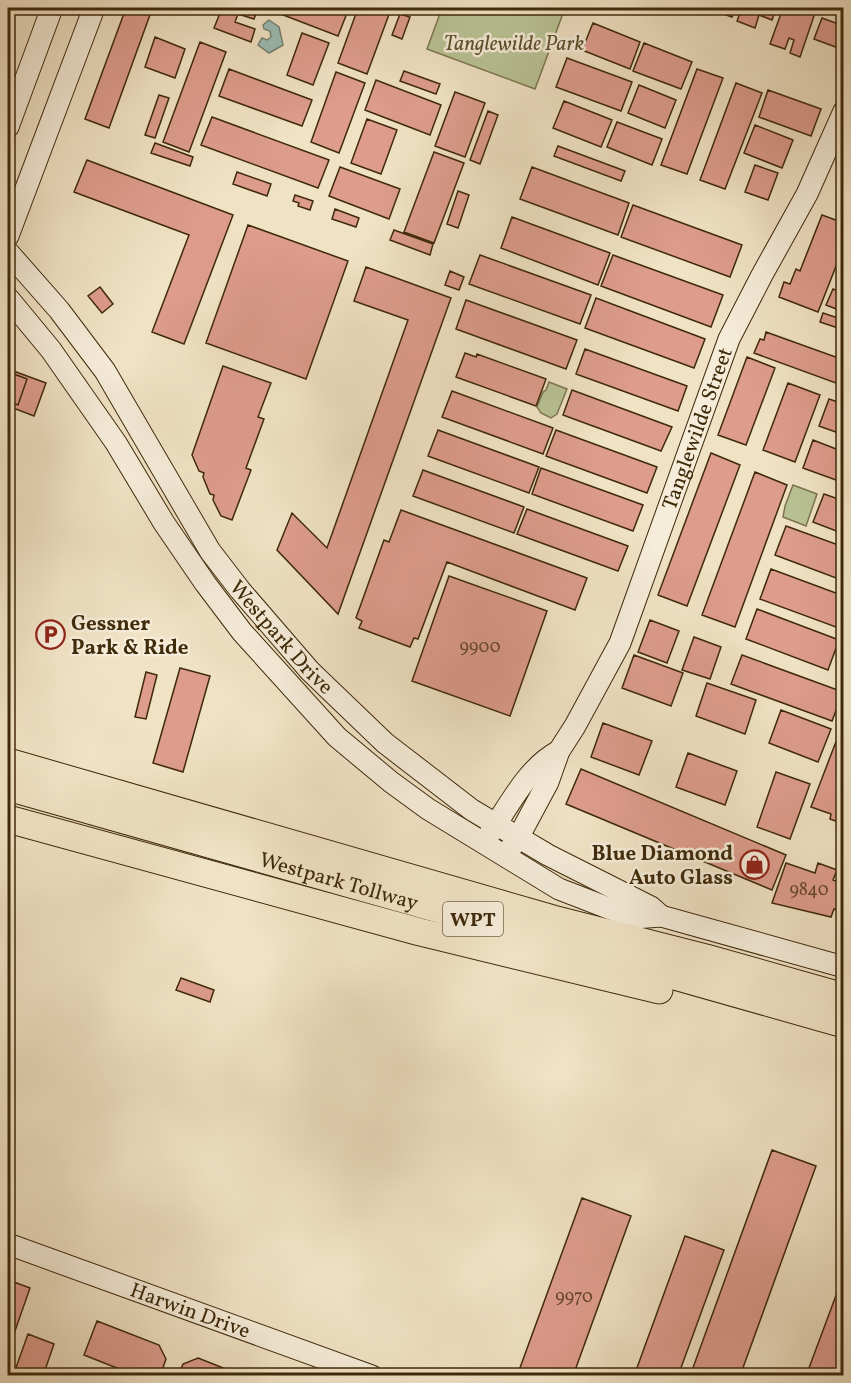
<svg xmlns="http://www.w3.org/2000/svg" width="851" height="1383" font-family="Vollkorn,serif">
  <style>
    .green { fill: #b9c395; stroke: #7c7650; stroke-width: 1.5 }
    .water { fill: #9abdb5; stroke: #768271; stroke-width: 1.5 }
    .building { fill: #dd9c8d; stroke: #3f2a0a; stroke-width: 1.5 }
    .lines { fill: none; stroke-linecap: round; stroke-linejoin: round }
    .secondary-casing { stroke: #3f2a0a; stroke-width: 23 }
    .highway-casing { stroke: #3f2a0a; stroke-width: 29 }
    .secondary { stroke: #f5ecd9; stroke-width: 21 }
    .highway { stroke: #f0e2c5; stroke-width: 27 }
    .labels { text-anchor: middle; stroke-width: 5; stroke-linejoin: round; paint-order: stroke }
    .number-label { font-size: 18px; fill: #66462b }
    .shield { fill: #f5ecd9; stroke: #766448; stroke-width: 1.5 }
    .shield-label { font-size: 20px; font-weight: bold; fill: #3f2a0a }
    .park-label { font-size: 21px; font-style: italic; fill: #5e502d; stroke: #f5ecd9 }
    .street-label { font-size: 21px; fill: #3f2a0a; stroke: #f5ecd9 }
    .poi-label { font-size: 21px; font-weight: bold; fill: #3f2a0a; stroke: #f5ecd9; text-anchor: start }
  </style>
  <rect width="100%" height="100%" fill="#f0e2c5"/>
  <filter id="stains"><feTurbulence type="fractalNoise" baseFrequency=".00333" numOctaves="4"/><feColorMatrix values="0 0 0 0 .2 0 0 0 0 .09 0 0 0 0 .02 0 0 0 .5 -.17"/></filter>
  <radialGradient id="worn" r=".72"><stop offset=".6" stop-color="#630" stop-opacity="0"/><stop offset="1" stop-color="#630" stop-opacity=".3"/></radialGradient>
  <path class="green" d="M442,8H565L535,89L427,49Z
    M549,382L567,389L557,414L551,418L541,413L537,407L543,392L546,390Z
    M793,485L817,494L806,526L783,517L785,506Z"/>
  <path class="water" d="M269,20L279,27L283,45L269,53L258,45L262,38L267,40L271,37L270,31L264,29L263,25Z"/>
  <path class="building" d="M126,8H138L151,12L109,128L85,119Z
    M222,8H258L254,19L238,14L235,22L255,29L251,42L214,28Z
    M265,8H349L338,36Z
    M358,8L391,9L367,74L338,63Z
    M720,8H736L732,17L718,12Z
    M742,8H776L772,20L759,15L755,28L737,21Z
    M783,8H799L815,13L800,57L790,53L794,40L789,38L785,49L770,44Z
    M400,14L410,17L402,39L392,35Z
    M822,18L844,26V42L841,49L814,39Z
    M593,23L640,42L630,69L582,50Z
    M302,33L329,43L313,85L287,75Z
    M155,37L185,49L175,78L145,67Z
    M200,42L226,52L189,152L163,142Z
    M644,43L692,62L681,89L633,71Z
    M567,58L632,82L621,111L556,87Z
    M229,69L312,100L302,126L219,96Z
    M697,69L723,78L687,174L661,165Z
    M404,71L440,84L436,94L400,81Z
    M336,72L365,83L339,153L311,142Z
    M376,80L441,105L430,135L365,110Z
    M736,83L762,93L725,189L700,180Z
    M639,85L676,100L665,128L628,113Z
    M768,90L821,109L811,136L759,117Z
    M455,92L485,103L465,157L435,146Z
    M159,95L169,98L155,138L145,135Z
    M564,101L612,120L601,147L553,128Z
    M488,111L498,115L480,164L470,160Z
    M212,117L329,160L318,188L201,145Z
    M367,119L397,130L381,174L351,163Z
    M617,122L662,139L652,165L607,147Z
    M755,125L793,140L782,168L744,153Z
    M155,143L193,157L190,166L151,153Z
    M558,146L625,171L621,181L554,156Z
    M434,152L464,163L434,243L404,232Z
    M87,160L233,215L184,344L152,332L189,235L74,192Z
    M755,165L778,173L768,200L745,192Z
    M340,167L400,189L389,219L329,196Z
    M532,167L629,203L618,235L520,199Z
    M237,172L271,184L267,196L233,184Z
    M458,191L469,195L458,228L447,224Z
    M295,195L313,201L310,210L298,206L299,203L293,201Z
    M633,205L742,245L730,277L621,237Z
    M335,209L359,218L356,227L332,219Z
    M822,215L844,223V246L818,312L779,297L784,282L790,284L796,269L800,271Z
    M512,217L610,253L598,285L501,248Z
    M248,225L348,261L306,379L206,343Z
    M394,230L433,244L430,255L390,240Z
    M480,255L591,295L580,324L469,284Z
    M613,255L723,295L711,327L601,286Z
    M366,267L451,298L338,614L277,550L292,513L327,548L408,320L354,301Z
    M450,271L464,277L459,290L445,285Z
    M844,277V312L826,305L833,289L838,291Z
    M100,287L113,304L102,313L88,296Z
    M596,298L705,339L694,368L585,328Z
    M466,300L577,340L566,369L456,329Z
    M823,313L844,320V330L820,322Z
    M766,332L844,360V386L754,353L760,339L764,340Z
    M585,349L687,386L678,411L576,374Z
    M465,353L476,357L477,354L546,379L536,406L456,377Z
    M747,357L775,368L746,445L718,435Z
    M223,366L271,383L258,417L264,419L246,468L251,470L232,520L221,516L213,500L214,495L210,494L203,477L204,473L199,471L192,455Z
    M8,369L46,383L34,416L8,406Z
    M11,373L27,379L18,405L8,401V384Z
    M788,383L820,395L795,462L763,450Z
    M572,390L672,427L661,451L563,415Z
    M452,391L553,428L543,454L442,417Z
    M829,399L844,404V435L819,426Z
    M438,430L539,467L529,493L428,456Z
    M556,430L657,467L647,493L546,456Z
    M813,440L844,452V483L803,468Z
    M711,453L740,465L687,606L658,595Z
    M541,468L643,505L633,531L532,494Z
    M423,470L524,507L514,533L413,496Z
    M755,472L787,485L735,627L702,615Z
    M824,494L844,501V534L813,522Z
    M527,509L628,546L618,571L517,534Z
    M401,510L587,578L575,610L447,562L418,639L414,638L410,647L359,628L362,621L356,618L384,540L389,542Z
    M786,526L844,547V581L775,555Z
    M771,569L844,596V630L760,599Z
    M449,576L547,611L510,716L412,681Z
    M757,609L839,640L828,670L746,639Z
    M650,620L679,631L667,663L638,652Z
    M694,637L721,647L710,679L682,670Z
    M634,655L683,673L671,706L622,688Z
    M742,655L843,692L832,721L731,684Z
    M180,668L210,676L183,772L153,763Z
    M146,672L157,675L146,719L135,717Z
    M707,683L756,700L745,734L696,716Z
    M781,710L831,729L818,762L769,743Z
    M603,723L652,741L639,775L591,757Z
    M842,726L844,727V819L841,823L830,819L831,814L811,807Z
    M688,753L737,771L725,805L676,787Z
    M581,769L786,855L772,890L566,804Z
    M776,772L810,784L790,839L757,827Z
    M786,863L815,873L818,863L837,870L833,880L842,883L838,896L844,897L843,912L834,909L831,917L772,903Z
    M181,978L214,990L210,1002L176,990Z
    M772,1150L816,1166L740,1376H690Z
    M582,1198L631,1216L573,1376H517Z
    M685,1236L724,1250L678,1376H634Z
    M844,1274V1376H806Z
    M14,1282L30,1288L8,1351V1299Z
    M97,1321L159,1345L166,1359L160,1376H137L84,1355Z
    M28,1334L54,1344L43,1376H13Z
    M198,1358L241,1375V1376H178L183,1364Z"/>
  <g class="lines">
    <defs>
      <g id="secondary">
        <path d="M8,127L52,8"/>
        <path d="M8,236L94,8"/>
        <path id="s1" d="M8,252L59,310L105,371L210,551L240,590L310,671L385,743L472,810L548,855L651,907L661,916"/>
        <path d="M8,298L51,350L116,443L164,523L205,583L242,632L337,737L391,782L428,809L559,889L634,918L661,916L844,967"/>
        <path d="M489,835C509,806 527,768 559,751"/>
        <path id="s2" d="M510,849L518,838L548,782L559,751L575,726L620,643L729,339L762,275L807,194L844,111"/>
        <path id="s3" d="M8,1244L372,1376"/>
      </g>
      <g id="highway">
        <path d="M8,762L553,919L706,958L844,997"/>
        <path id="s4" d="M8,787L844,1024"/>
        <path d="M8,819L420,932L659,990"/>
      </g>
    </defs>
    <use href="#secondary" class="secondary-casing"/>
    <use href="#highway" class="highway-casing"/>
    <use href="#secondary" class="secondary"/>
    <use href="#highway" class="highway"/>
  </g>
  <defs>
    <symbol id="parking-ring" viewBox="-11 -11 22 22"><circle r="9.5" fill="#f5ecd9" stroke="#8f2418" stroke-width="1.5"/><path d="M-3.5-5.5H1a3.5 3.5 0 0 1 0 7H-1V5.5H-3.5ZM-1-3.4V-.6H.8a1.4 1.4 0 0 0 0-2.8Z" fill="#8f2418"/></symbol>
    <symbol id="shop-ring" viewBox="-11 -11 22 22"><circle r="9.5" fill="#f5ecd9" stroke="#8f2418" stroke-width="1.5"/><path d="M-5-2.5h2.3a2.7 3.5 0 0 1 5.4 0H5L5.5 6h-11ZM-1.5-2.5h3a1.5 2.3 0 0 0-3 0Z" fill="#8f2418"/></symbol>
  </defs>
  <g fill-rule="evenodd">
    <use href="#parking-ring" x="34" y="618" width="33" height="33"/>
    <use href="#shop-ring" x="738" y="848" width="33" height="33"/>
  </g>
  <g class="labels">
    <g class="number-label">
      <text x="480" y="652">9900</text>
      <text x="809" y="895">9840</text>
      <text x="574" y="1302">9970</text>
    </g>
    <rect class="shield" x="443" y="902" width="60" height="34" rx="4.5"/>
    <g class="shield-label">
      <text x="473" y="926">WPT</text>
    </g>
    <g class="park-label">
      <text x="514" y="50">Tanglewilde Park</text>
    </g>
    <g class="street-label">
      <text dy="7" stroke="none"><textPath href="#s2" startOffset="462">Tanglewilde Street</textPath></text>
      <text dy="7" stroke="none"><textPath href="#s1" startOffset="474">Westpark Drive</textPath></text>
      <text dy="7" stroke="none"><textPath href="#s4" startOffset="344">Westpark Tollway</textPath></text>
      <text dy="7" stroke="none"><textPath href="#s3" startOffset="194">Harwin Drive</textPath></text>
    </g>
    <g class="poi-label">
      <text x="71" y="630">Gessner<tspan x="71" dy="24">Park &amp; Ride</tspan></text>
      <text x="733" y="860" text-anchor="end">Blue Diamond<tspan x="733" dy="24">Auto Glass</tspan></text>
    </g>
  </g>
  <rect width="851" height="1383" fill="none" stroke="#f0e2c5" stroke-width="30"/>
  <rect x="9" y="9" width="833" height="1365" fill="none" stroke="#3f2a0a" stroke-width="3"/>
  <rect x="15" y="15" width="821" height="1353" fill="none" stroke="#3f2a0a" stroke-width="1.5"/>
  <rect width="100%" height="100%" filter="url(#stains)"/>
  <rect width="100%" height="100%" fill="url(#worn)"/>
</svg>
